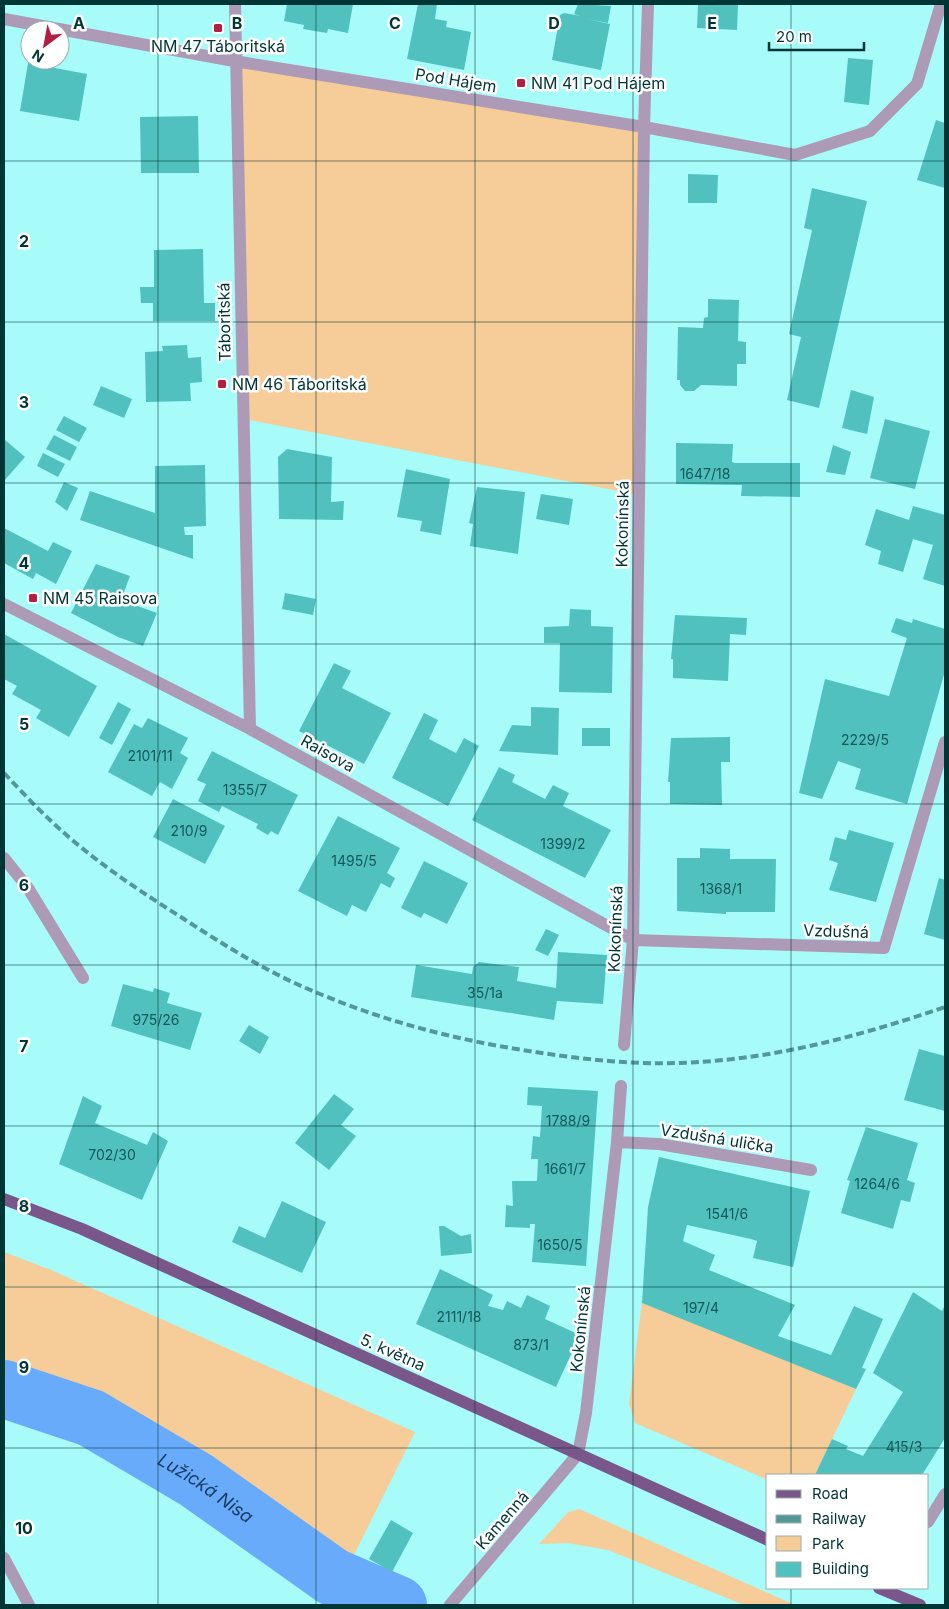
<svg xmlns="http://www.w3.org/2000/svg" width="949" height="1609" font-family="Inter,sans-serif">
  <style>
    .green { fill: #f6cd98 }
    .lines { fill: none; stroke-linecap: round; stroke-linejoin: round }
    .river { stroke: #68abfb; stroke-width: 58 }
    .building { fill: #50c1bf }
    .minor { stroke: #ad9ab7; stroke-width: 12 }
    .major { stroke: #79578a; stroke-width: 12 }
    .rail { stroke: #539897; stroke-width: 4; stroke-dasharray: 8 4; stroke-linecap: butt }
    .grid { fill: none; stroke: #003535; stroke-width: 1; stroke-opacity: 0.55 }
    .poi-dot { fill: #b21f43; stroke: #fff; stroke-width: 2 }
    .labels { text-anchor: middle; stroke-width: 5; stroke-linejoin: round; paint-order: stroke }
    .number-label { font-size: 14px; fill: #145858 }
    .poi-label { font-size: 16px; fill: #003535; stroke: #fff; text-anchor: start }
    .street-label { font-size: 16px; fill: #003535; stroke: #fff }
    .water-label { font-size: 18px; font-style: italic; fill: #1a3c64; stroke: #fff }
    .grid-label { font-size: 16px; text-anchor: middle; font-weight: bold; fill: #003535; stroke: #fff; stroke-width: 5; stroke-linejoin: round; paint-order: stroke }
  </style>
  <rect width="100%" height="100%" fill="#a7fcfa"/>
  <path class="green" d="M234,61L644,127L639,495L243,419Z
    M4,1252L51,1270L415,1432L349,1565L115,1405L4,1373Z
    M642,1302L856,1389L815,1475H768V1480L635,1423L629,1404Z
    M579,1509L795,1605H744L608,1550L567,1543L539,1544L568,1512Z"/>
  <g class="lines">
    <path class="river" id="s1" d="M4,1389L91,1418L196,1480L333,1577L398,1605"/>
  </g>
  <path class="building" d="M287,4H353L348,33L328,29L327,33L303,29L304,25L284,21Z
    M418,4H437L435,19L447,21L446,27L471,32L464,70L407,59Z
    M578,4L611,6L608,23L587,19L610,24L601,70L552,60L560,15L564,13L581,16L574,14Z
    M698,4H738L737,30L697,28Z
    M848,58L873,60L869,105L844,102Z
    M28,63L87,74L79,121L20,111Z
    M198,116L199,173H141L140,117Z
    M936,120L945,123V188L917,180Z
    M688,174L718,175L717,203H688Z
    M812,188L867,201L819,408L787,400L801,337L789,334L812,230L804,228Z
    M203,249L204,303H215V321H153V303H141L140,287H154V250Z
    M708,299L739,300L738,341L746,342V364H737V386L701,385L694,391H685L680,385V380H677L678,327L703,328L704,318L708,317Z
    M187,345L188,358L201,357L202,382L190,383L191,401L146,402L145,352L163,351L162,346Z
    M101,386L132,399L124,418L93,405Z
    M851,390L874,397L867,434L842,428Z
    M64,416L87,428L79,442L56,430Z
    M885,419L930,431L915,489L870,478Z
    M54,435L77,447L70,461L46,449Z
    M4,439L25,457L4,481Z
    M676,443L733,444L732,462L735,463H800V497L741,496L742,485L676,484Z
    M833,445L851,452L845,475L826,472Z
    M287,449L332,457L331,502L344,501L343,520L279,519L278,457Z
    M43,453L65,464L58,477L37,466Z
    M205,465L206,526L184,527L185,535H193V559L80,520L90,491L155,513V466Z
    M406,469L450,479L441,535L420,531L422,521L397,517Z
    M64,482L78,488L67,511L55,502Z
    M477,487L525,492L518,554L470,546L473,524L469,523Z
    M541,494L573,499L569,525L536,519Z
    M913,506L945,515V586L923,579L933,545L913,539L903,572L878,564L881,551L865,545L876,509L909,520Z
    M4,528L48,551L53,542L72,551L56,584L36,573L33,579L4,563Z
    M96,564L130,576L121,600L157,613L143,646L118,637L71,613Z
    M285,593L316,599L313,615L282,609Z
    M570,609L591,610V626L613,627L612,693L559,692L560,643H544V627L569,626Z
    M675,615L747,618L746,635L730,634L728,681L673,678V659H671Z
    M896,618L912,623L913,619L945,629V671L907,804L855,789L861,769L838,761L822,799L799,793L825,679L889,696L907,638L891,632Z
    M4,634L97,686L69,737L36,718L41,710L12,694L17,686L4,679Z
    M334,663L351,671L342,688L391,713L364,764L299,731Z
    M118,702L131,709L112,745L99,738Z
    M531,707L559,708L558,755L499,751L512,725L531,726Z
    M424,713L438,720L429,739L456,753L464,738L479,746L448,806L392,778Z
    M148,718L188,738L180,753L188,758L172,789L160,782L152,796L108,772L134,724L142,728Z
    M582,728H610V746H582Z
    M730,737V762H721L722,805L670,804V782H668L671,738Z
    M212,751L298,795L278,835L271,831L268,835L256,828L258,824L222,806L219,812L198,801L206,784L197,780Z
    M499,767L515,775L512,782L545,799L553,785L569,793L563,806L611,830L585,878L472,820Z
    M173,799L225,826L205,864L153,837Z
    M338,816L400,848L387,873L395,878L390,888L381,883L366,912L352,905L347,916L298,891Z
    M849,830L894,843L876,902L829,890L838,863L829,860L835,837L846,840Z
    M700,848L730,849V859H776L775,912H726V914L677,911V858H700Z
    M424,861L468,883L447,924L424,913L421,918L401,908Z
    M939,878L945,880V940L924,934Z
    M546,929L559,935L548,956L535,950Z
    M558,952L607,955L603,1004L557,1001L554,1020L411,997L416,965L472,974L473,967L479,962L519,967L517,981L556,988Z
    M123,984L153,992L154,988L170,993L167,1003L202,1013L190,1050L111,1026Z
    M249,1025L269,1037L260,1054L239,1041Z
    M919,1049L945,1056V1111L904,1100Z
    M528,1087L598,1091L586,1266L532,1262L535,1224H530V1228L505,1227L506,1205L513,1206L512,1181H537L538,1159H531L533,1136L540,1137L542,1106L527,1105Z
    M334,1094L354,1109L341,1125L356,1136L329,1170L295,1143Z
    M83,1096L102,1106L95,1123L147,1145L153,1132L168,1141L142,1200L59,1164Z
    M866,1127L918,1143L907,1180L915,1183L910,1202L901,1200L893,1229L841,1213L850,1181L847,1180Z
    M659,1157L810,1191L793,1267L753,1258L757,1241L751,1239L687,1225L683,1241L715,1255L709,1270L795,1305L778,1336L831,1355L854,1306L883,1319L862,1368L866,1369L856,1389L642,1303L648,1207Z
    M282,1201L326,1222L302,1273L232,1242L239,1226L265,1238Z
    M439,1226H444L461,1236L471,1234L472,1253L441,1256Z
    M440,1269L493,1295L488,1306L503,1310L507,1301L521,1308L527,1295L550,1306L545,1319L580,1335L556,1387L416,1324Z
    M913,1292L942,1311L945,1305V1438L922,1475H815L832,1439L848,1446L846,1449L863,1456L903,1392L873,1373Z
    M391,1520L413,1533L392,1572L369,1559Z"/>
  <g class="lines">
    <path class="minor" d="M235,4L250,729
      M4,19L234,61L644,127L795,155L870,131L917,84L941,4
      M4,604L250,729L633,940L884,948L945,742
      M4,858L28,888L83,978
      M624,1045L633,940L644,127L648,4
      M617,1142L659,1144L811,1170
      M928,1522L945,1494
      M4,1558L29,1605
      M450,1605L578,1454L586,1413L617,1142L621,1086"/>
    <path class="major" d="M4,1199L82,1229L768,1540
      M879,1588L920,1605"/>
    <path class="rail" d="M4,773C19,789 35,806 51,821C91,859 138,890 184,919C227,947 272,975 320,994C387,1022 457,1040 529,1051C585,1060 642,1066 699,1062C783,1057 866,1034 945,1007"/>
  </g>
  <path class="grid" d="M158,4V1605M316,4V1605M475,4V1605M633,4V1605M791,4V1475M4,161H945M4,322H945M4,483H945M4,644H945M4,804H945M4,965H945M4,1126H945M4,1287H945M4,1448H945M791,1588V1605"/>
  <g class="poi-dot">
    <rect x="213" y="23" width="10" height="10" rx="2.5"/>
    <rect x="516" y="78" width="10" height="10" rx="2.5"/>
    <rect x="217" y="379" width="10" height="10" rx="2.5"/>
    <rect x="28" y="593" width="10" height="10" rx="2.5"/>
  </g>
  <g class="labels">
    <g class="number-label">
      <text x="705" y="479">1647/18</text>
      <text x="865" y="745">2229/5</text>
      <text x="150" y="761">2101/11</text>
      <text x="245" y="795">1355/7</text>
      <text x="189" y="836">210/9</text>
      <text x="563" y="849">1399/2</text>
      <text x="354" y="866">1495/5</text>
      <text x="721" y="894">1368/1</text>
      <text x="485" y="998">35/1a</text>
      <text x="156" y="1025">975/26</text>
      <text x="568" y="1126">1788/9</text>
      <text x="112" y="1160">702/30</text>
      <text x="565" y="1174">1661/7</text>
      <text x="877" y="1189">1264/6</text>
      <text x="727" y="1219">1541/6</text>
      <text x="560" y="1250">1650/5</text>
      <text x="701" y="1313">197/4</text>
      <text x="459" y="1322">2111/18</text>
      <text x="531" y="1350">873/1</text>
      <text x="904" y="1452">415/3</text>
    </g>
    <g class="poi-label">
      <text x="218" y="52" text-anchor="middle">NM 47 Táboritská</text>
      <text x="531" y="89">NM 41 Pod Hájem</text>
      <text x="232" y="390">NM 46 Táboritská</text>
      <text x="43" y="604">NM 45 Raisova</text>
    </g>
    <g class="street-label">
      <text transform="translate(456 80) rotate(9)" y="6">Pod Hájem</text>
      <text transform="translate(224 322) rotate(-91)" y="6">Táboritská</text>
      <text transform="translate(622 524) rotate(-89)" y="6">Kokonínská</text>
      <text transform="translate(328 753) rotate(29)" y="6">Raisova</text>
      <text transform="translate(615 929) rotate(-88)" y="6">Kokonínská</text>
      <text transform="translate(836 931) rotate(2)" y="6">Vzdušná</text>
      <text transform="translate(717 1138) rotate(9)" y="6">Vzdušná ulička</text>
      <text transform="translate(580 1329) rotate(-84)" y="6">Kokonínská</text>
      <text transform="translate(393 1352) rotate(24)" y="6">5. května</text>
      <text transform="translate(502 1520) rotate(-49)" y="6">Kamenná</text>
    </g>
    <g class="water-label">
      <text dy="6" stroke="none"><textPath href="#s1" startOffset="226">Lužická Nisa</textPath></text>
    </g>
  </g>
  <g class="grid-label">
    <text x="79" y="29">A</text>
    <text x="237" y="29">B</text>
    <text x="395" y="29">C</text>
    <text x="554" y="29">D</text>
    <text x="712" y="29">E</text>
    <text x="24" y="247">2</text>
    <text x="24" y="408">3</text>
    <text x="24" y="569">4</text>
    <text x="24" y="730">5</text>
    <text x="24" y="891">6</text>
    <text x="24" y="1052">7</text>
    <text x="24" y="1212">8</text>
    <text x="24" y="1373">9</text>
    <text x="24" y="1534">10</text>
  </g>
  <rect width="949" height="1609" fill="none" stroke="#003535" stroke-width="10"/>
  <rect x="766" y="1474" width="162" height="115" fill="#ffffff" stroke="#99aeae"/>
  <rect x="776" y="1490" width="25" height="8" fill="#79578a" stroke="#99aeae"/>
  <text x="812" y="1499" font-size="15" fill="#003535">Road</text>
  <rect x="776" y="1515" width="25" height="8" fill="#539897" stroke="#99aeae"/>
  <text x="812" y="1524" font-size="15" fill="#003535">Railway</text>
  <rect x="776" y="1536" width="25" height="15" fill="#f6cd98" stroke="#99aeae"/>
  <text x="812" y="1549" font-size="15" fill="#003535">Park</text>
  <rect x="776" y="1562" width="25" height="15" fill="#50c1bf" stroke="#99aeae"/>
  <text x="812" y="1574" font-size="15" fill="#003535">Building</text>
  <g transform="translate(45 45) rotate(212)"><circle r="24" fill="#ffffff" stroke="#99aeae"/>
  <path d="M0-4L9 19L0 12L-9 19Z" fill="#b21f43"/>
  <text y="-8" font-size="14" font-weight="bold" text-anchor="middle" fill="#003535">N</text>
  </g>
  <path d="M769 42v8h95v-8" fill="none" stroke="#003535" stroke-width="2.5"/>
  <text x="776" y="42" font-size="15" fill="#003535" stroke="#ffffff" stroke-width="4" paint-order="stroke">20 m</text>
</svg>
